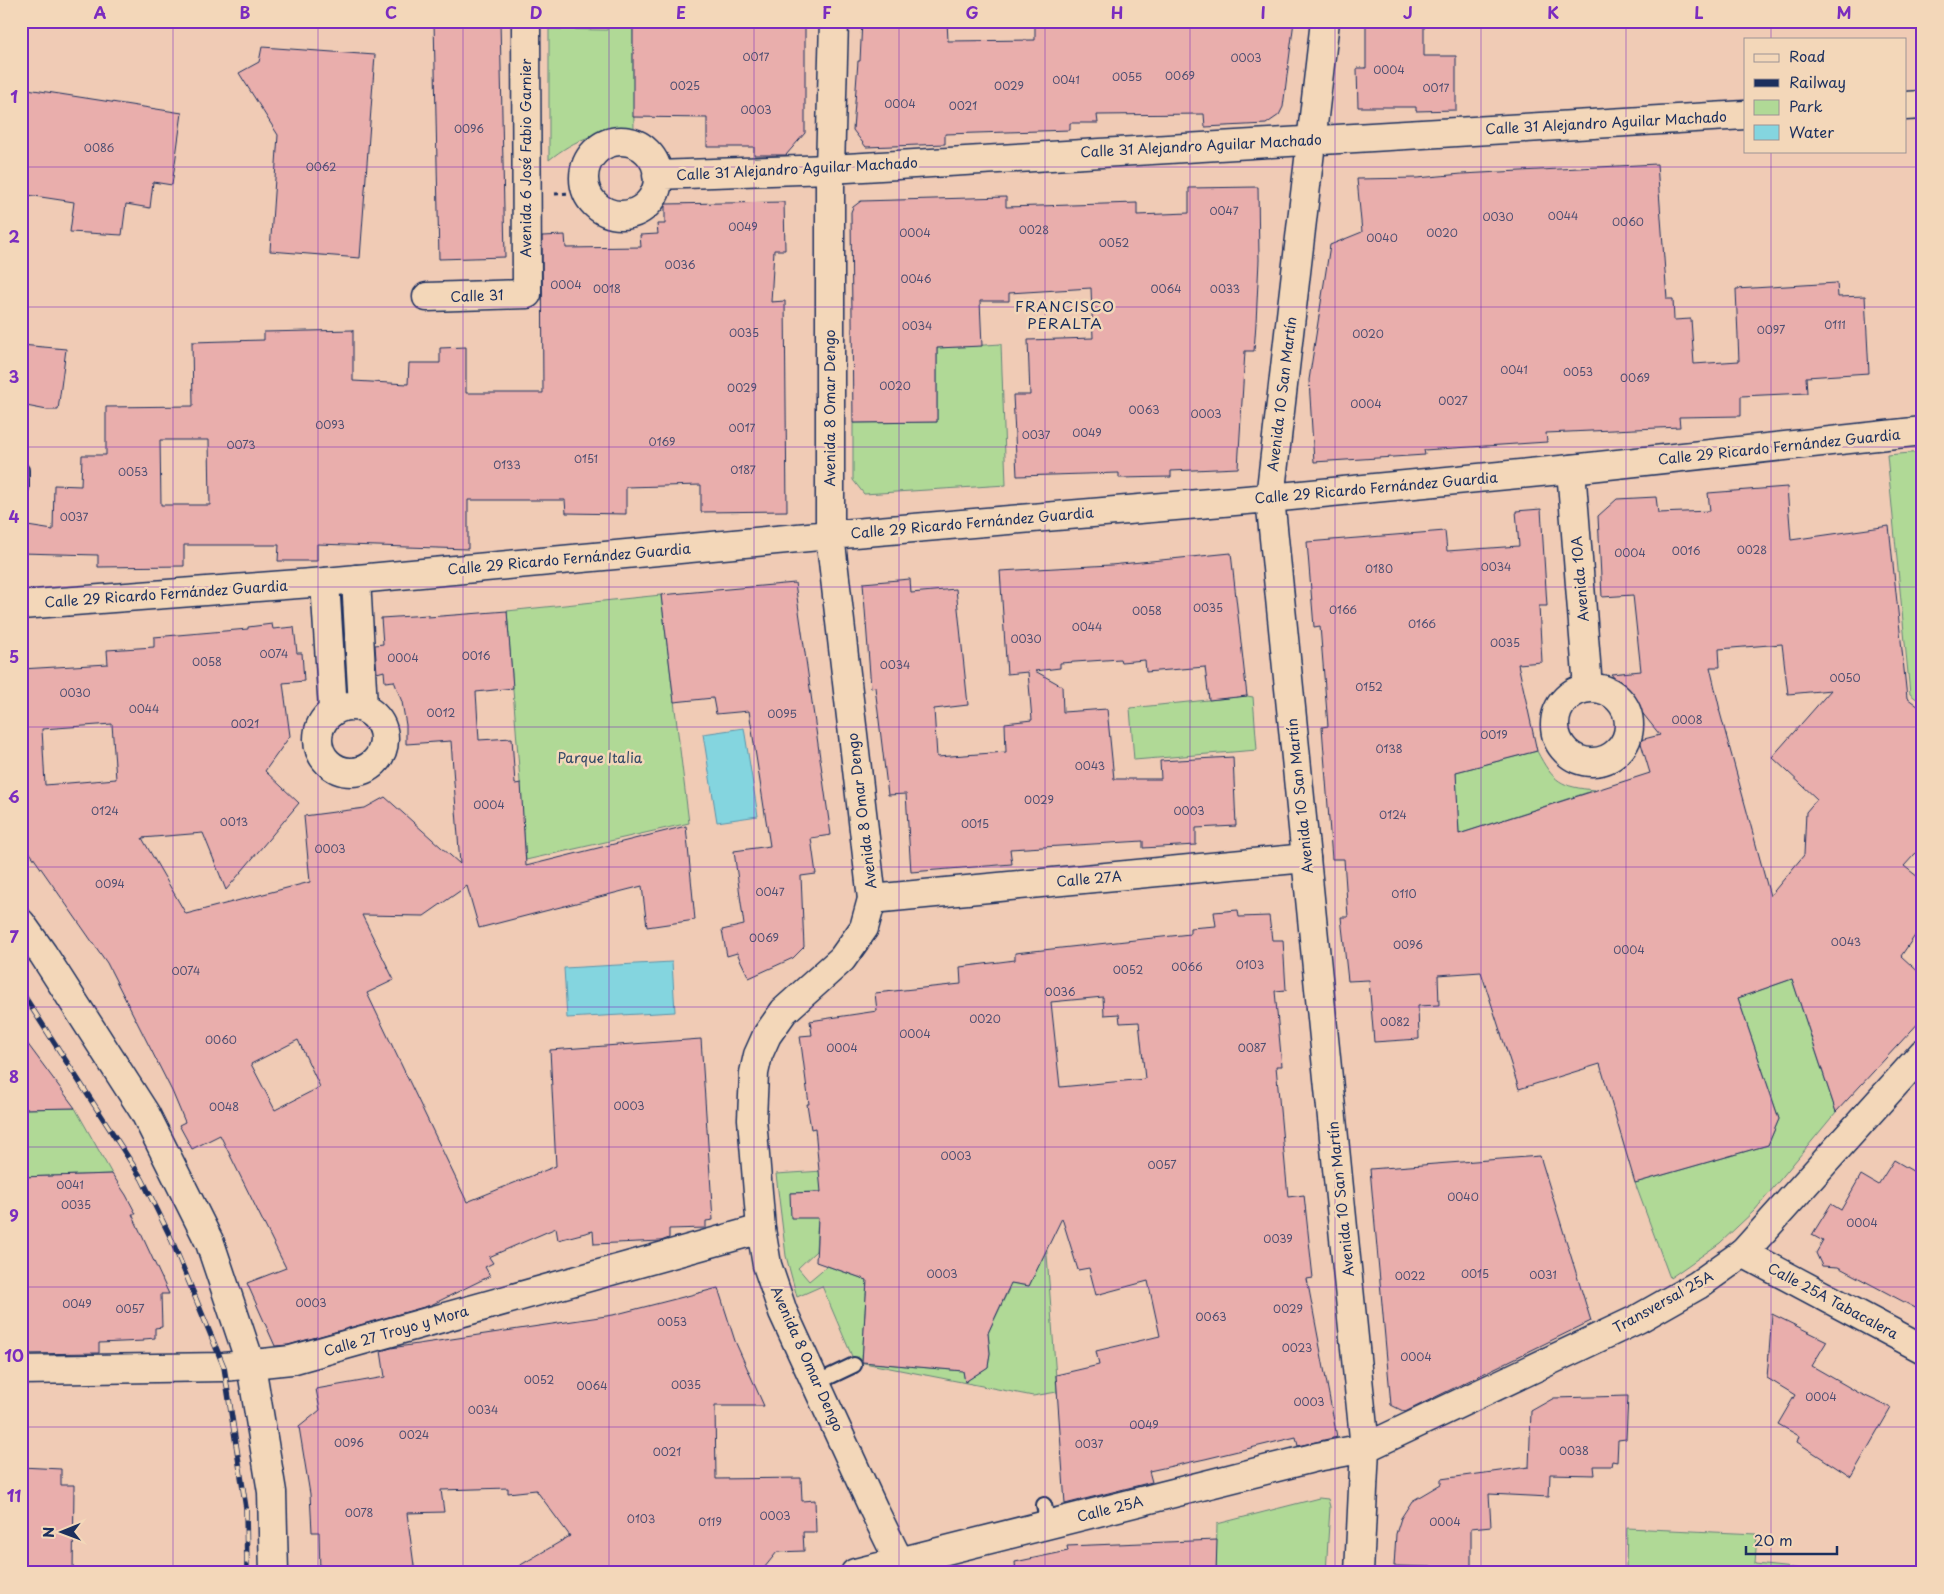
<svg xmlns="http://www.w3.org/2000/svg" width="1944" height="1594" font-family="'Playpen Sans',sans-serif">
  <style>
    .green { fill: #b0d996; stroke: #66847a }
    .water { fill: #84d5df; stroke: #5a93ab }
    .building { fill: #e9aeac; stroke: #1b2f5e; fill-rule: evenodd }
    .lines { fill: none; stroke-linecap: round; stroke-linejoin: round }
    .lane-casing { stroke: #1b2f5e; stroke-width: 18 }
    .street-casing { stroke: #1b2f5e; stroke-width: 31 }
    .secondary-casing { stroke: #1b2f5e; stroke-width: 31 }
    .highway-casing { stroke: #1b2f5e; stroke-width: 31 }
    .path { stroke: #1b2f5e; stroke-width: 3; stroke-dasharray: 4 4; stroke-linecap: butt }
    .lane { stroke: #f3d7b9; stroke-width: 14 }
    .street { stroke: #f3d7b9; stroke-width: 28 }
    .secondary { stroke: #f3d7b9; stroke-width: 28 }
    .highway { stroke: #f3d7b9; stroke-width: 28 }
    .rail-casing { stroke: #1b2f5e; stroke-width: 5.5 }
    .rail { stroke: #f3d7b9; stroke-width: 4; stroke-dasharray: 11; stroke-linecap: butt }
    .grid { fill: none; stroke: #7b2cbf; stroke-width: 1; stroke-opacity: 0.55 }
    .labels { text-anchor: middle; stroke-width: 5; stroke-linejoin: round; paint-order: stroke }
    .number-label { font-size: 11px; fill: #4e4f72 }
    .street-label { font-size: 14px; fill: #1b2f5e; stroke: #f3d7b9 }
    .park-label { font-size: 14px; fill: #314866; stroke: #f3d7b9 }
    .neighbourhood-label { font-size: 15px; letter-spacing: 1px; fill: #1b2f5e; stroke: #f3d7b9 }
    .neatline { fill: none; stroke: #7b2cbf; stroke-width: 2 }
    .grid-label { font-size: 16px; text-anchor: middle; font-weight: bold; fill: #7b2cbf }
  </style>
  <rect width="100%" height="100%" fill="#f0cbb5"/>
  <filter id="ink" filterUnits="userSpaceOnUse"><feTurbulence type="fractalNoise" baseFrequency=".02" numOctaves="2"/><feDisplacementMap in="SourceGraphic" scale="10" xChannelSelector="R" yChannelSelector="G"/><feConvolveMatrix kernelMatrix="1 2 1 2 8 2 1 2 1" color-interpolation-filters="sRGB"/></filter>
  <g filter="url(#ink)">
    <path class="green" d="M607,21H633L634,134C600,129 575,139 549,160V29L607,30Z
      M1001,344L1006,485L864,494L853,480V423L937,422V348Z
      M1923,452V704L1910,694L1887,455Z
      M661,595L689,823L526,860L507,611Z
      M1247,696L1253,697L1257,750L1134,760L1130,708Z
      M1537,751C1553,782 1561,787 1595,790L1459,834L1456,772Z
      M1792,979L1836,1112L1755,1210L1720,1243L1670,1278L1635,1183L1768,1145L1779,1119L1738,998Z
      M75,1108L112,1174L21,1177V1109Z
      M928,1165L1044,1213L1057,1392L1033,1396L854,1361L822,1286L797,1297L786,1256L776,1174L855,1169V1190L790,1193L818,1218L816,1251L798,1268L809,1281L827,1266L867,1280L862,1362L963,1371L965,1382L988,1367L990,1353L988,1333L1009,1289L1005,1282L1029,1286L1047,1249Z
      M1319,1498L1328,1499L1330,1507L1326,1573H1216L1217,1524Z
      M1627,1528L1757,1534L1755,1564L1840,1573H1685L1684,1571L1626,1568Z"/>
    <path class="water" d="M744,728L758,816L717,822L703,734Z
      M672,962L675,1012L567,1018L564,968Z"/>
    <path class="building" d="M434,21H500L505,257L439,259Z
      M633,21H805V133L786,155H754V147H707V118L633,117Z
      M862,21H947L948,41L1035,40V21H1294L1283,107L1279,115L1266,124L1205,127L1204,114L1097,115L1098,123H1070V130L945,134V144L866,147L853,130L858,61H860Z
      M1366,21H1424V56H1456V110L1416,111V107H1358L1357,68H1366Z
      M262,47L375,55L360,258L270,251L278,135L239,73L259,62Z
      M21,88L182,113L172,185L153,182L150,208L126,204L122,235L70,232L74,202L21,194Z
      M1657,164L1667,299H1673L1674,320L1691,319L1694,364L1739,361L1736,289L1837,283L1838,297L1865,296L1869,373L1806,377L1807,393L1741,396V416L1679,417L1680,427L1546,433L1547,442L1424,450L1425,455L1314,462L1309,380L1330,245L1362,232L1357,179L1417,178L1462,174Z
      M1258,187L1259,260L1256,323L1254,351H1245L1238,468L1171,471V477L1119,478V473L1017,476L1013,395H1030L1028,340L1093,338L1091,288L1009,293V301H980L982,346L937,348V422L853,423L851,212L853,207L861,201L1006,197V207L1137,203V215L1189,213V188Z
      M784,202L785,250H774L771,302L785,301L787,511L701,512V485L626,487V514L566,513L565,500H468V549L317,544V561H278L279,545H184V566L98,567V555L21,553V525L53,530L54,485L81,486L82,455H106V407L193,406L192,342L264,340V332L353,330V381L408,384L409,363H440V348L466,347V393H543L542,236L565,235L566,248L641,247L640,235L658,234L657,224H665V204ZM160,440H209L210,505H161Z
      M21,345L66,349L58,410H47L21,405Z
      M1787,487L1791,540L1889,526L1907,698L1923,710V845L1904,866L1923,881V924L1901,956L1923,976V1018L1836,1112L1792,979L1738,998L1779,1119L1768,1145L1635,1183L1600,1064L1519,1089L1481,972L1438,975L1439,1005L1418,1006L1419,1039L1374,1042L1369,980L1348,981L1341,917H1348L1344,859H1332L1322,727L1328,726L1320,626L1314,627L1307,542L1445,531L1447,551L1519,546L1516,511L1541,509L1547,606H1539L1542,662L1518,664L1537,751L1456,772L1459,834L1650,773L1640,740L1660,735L1611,674L1641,671L1633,595L1602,597L1598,516L1617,499L1656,497L1658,513L1710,511L1708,493ZM1782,644L1788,694L1831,690L1772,757L1817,799L1806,812L1804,855L1770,896L1719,709L1720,710L1710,667H1720L1719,649Z
      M1231,553L1247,696L1209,700L1205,667L1146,672L1145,660L1121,662L1120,659L1060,663V668L1035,671L1062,686L1063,712L1107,709L1114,779H1161L1160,761L1233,757L1236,826L1196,828V845L1143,848V841L1010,849L1012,864L911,872L906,794L888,795L875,687L871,688L863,583L910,579L911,593L956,589L968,705L934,709L937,757L1006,752L1005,723L1032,720L1028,672L1007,674L1000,571L1111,565Z
      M795,583L831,835L811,838L816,874L801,876L804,947L793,958L749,978L737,953L727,956L722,930L744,925L734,851L770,846L749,711L716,714L713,698L674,702L661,595Z
      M507,611L513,688L476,692L479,740L512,738L515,784L521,783L526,866L686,826L695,920L647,927L642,886L479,928L467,886L424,916L362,915L394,980L367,993L467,1202L556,1166L550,1050L701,1039L713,1220L706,1221V1228L669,1229V1238L661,1241L594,1244L593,1231L558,1240L556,1228L489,1257L493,1263L485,1267L490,1276L431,1305L288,1345L275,1346L247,1283L286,1268L220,1135L192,1149L179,1125L185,1122L172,1091L107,963L26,847L21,787V669L108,664L107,650L154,647V637L248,629V627L272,624L273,629L294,627L297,653H302L304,681L283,683L290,736L265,771L299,803L226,890L203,833L142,838L186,914L310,882L304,816L365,808L385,797L460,864L451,741L406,744V725L402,702L394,681L385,682L384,671L377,673L375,645L383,644L381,618L428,615V617ZM112,724L116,779L45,785L42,729ZM298,1040L320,1087L275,1110L251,1064Z
      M1238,910L1239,917L1269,916L1272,940H1283L1286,990L1275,991L1282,1066H1276L1288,1197L1304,1195L1313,1278L1307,1279L1337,1437L1298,1446L1296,1437L1205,1459L1149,1471L1152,1482L1065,1504L1056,1375L1099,1365L1096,1351L1160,1336L1148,1281L1096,1295L1089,1268L1078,1270L1062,1218L1029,1286L1011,1283L988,1333L990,1353L988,1367L965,1382L963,1371L862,1362L867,1280L816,1262L818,1218H791L790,1193L821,1192L815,1128L811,1129L807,1104H809L800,1036L812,1035L810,1021L877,1011L875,993L961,984L960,967L1015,960V953L1190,934V928L1216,926L1214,912ZM1103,997L1104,1015L1119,1014L1120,1023L1139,1022L1145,1079L1060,1087L1051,1002Z
      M21,1035L75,1108L21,1109Z
      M1540,1156L1591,1321L1405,1412L1391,1405L1370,1169Z
      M1894,1160L1923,1177V1312L1838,1267L1822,1266L1816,1253L1823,1241L1812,1235L1831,1204L1841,1210L1861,1175L1878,1185Z
      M112,1174L126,1195L136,1214H132L169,1294H161L162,1327L155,1328V1338L144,1339V1341L99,1343V1353L21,1354V1177Z
      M718,1288L735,1341L764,1406H715L716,1479L801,1478L802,1501L815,1500L816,1532H803L804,1551L777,1552L760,1573H507L570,1536L536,1490L508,1493V1488L441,1490L444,1512L407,1513L415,1573H320L319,1532H312L310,1494L299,1427L320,1410L316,1389L385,1377L381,1351L391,1348L613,1315Z
      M1772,1314L1827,1341L1812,1366L1859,1393L1891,1408L1851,1477L1797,1442L1799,1436L1778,1424L1795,1395L1767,1378Z
      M1628,1396L1626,1439L1618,1440L1617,1462L1612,1461L1611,1466H1594L1595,1475L1550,1474L1549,1497L1489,1494L1491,1526L1471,1528V1568L1394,1566L1396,1534L1401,1518L1412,1501L1441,1484V1479L1529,1467L1531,1411L1554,1398Z
      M21,1467L61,1469V1485H74L73,1573H21Z
      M1217,1540L1216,1573H1016L1015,1562L1068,1551L1067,1546Z"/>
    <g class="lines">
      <defs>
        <path id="lane" d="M21,470V488
          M816,1383L854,1365
          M1044,1505L1048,1524"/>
        <path id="street" d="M1905,106L1923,105
          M584 178a37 37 0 1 1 74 0a37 37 0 1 1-74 0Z
          M657,175L830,169L1745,115
          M427,297L527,294L526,21
          M1571,469L1588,688
          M356,579L363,707
          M325,582L333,710
          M1555 725a37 37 0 1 1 74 0a37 37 0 1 1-74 0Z
          M318 739a33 33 0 1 1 66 0a33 33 0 1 1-66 0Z
          M872,899L1306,858
          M1743,1253L1923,1349
          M21,1370L224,1367L291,1360L761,1229"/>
        <path id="secondary" d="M834,21L830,169V535L872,899L864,928L842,959L784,1011L767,1035L758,1055L754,1073L752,1119L761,1229L767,1265L783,1312L874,1510L899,1561V1573
          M1325,21L1270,498L1365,1448L1359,1573
          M21,605L325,582L830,535L1270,498L1571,469L1923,431
          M855,1573L1317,1457L1365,1448L1638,1319L1698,1285L1743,1253L1923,1053"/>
        <path id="highway" d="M21,923L43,954L145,1113L210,1243L251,1365L272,1492L274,1573"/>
      </defs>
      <use href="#lane" class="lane-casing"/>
      <use href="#street" class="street-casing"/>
      <use href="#secondary" class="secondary-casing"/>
      <use href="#highway" class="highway-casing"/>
      <path class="path" d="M555,194L587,192"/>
      <use href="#lane" class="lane"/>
      <use href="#street" class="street"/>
      <use href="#secondary" class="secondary"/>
      <use href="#highway" class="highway"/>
      <defs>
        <path id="rail" d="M21,991L142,1179L170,1236L224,1367L246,1508L247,1573"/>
      </defs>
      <use href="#rail" class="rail-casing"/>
      <use href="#rail" class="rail"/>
    </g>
  </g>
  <path class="grid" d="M173,21V1573M318,21V1573M463,21V1573M609,21V1573M754,21V1573M899,21V1573M1045,21V1573M1190,21V1573M1335,21V1573M1481,21V1573M1626,21V1573M1771,21V39M1771,151V1573M21,167H1923M21,307H1923M21,447H1923M21,587H1923M21,727H1923M21,867H1923M21,1007H1923M21,1147H1923M21,1287H1923M21,1427H1923"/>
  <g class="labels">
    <g class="number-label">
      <text x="756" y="61">0017</text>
      <text x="1246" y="62">0003</text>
      <text x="1389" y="74">0004</text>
      <text x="1180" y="80">0069</text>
      <text x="1127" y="81">0055</text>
      <text x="1066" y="84">0041</text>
      <text x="685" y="90">0025</text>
      <text x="1009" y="90">0029</text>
      <text x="1436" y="92">0017</text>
      <text x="900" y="108">0004</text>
      <text x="963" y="110">0021</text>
      <text x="756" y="114">0003</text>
      <text x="469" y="133">0096</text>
      <text x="99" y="152">0086</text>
      <text x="321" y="171">0062</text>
      <text x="1224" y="215">0047</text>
      <text x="1563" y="220">0044</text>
      <text x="1498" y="221">0030</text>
      <text x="1628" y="226">0060</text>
      <text x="743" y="231">0049</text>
      <text x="1034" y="234">0028</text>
      <text x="915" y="237">0004</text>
      <text x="1442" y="237">0020</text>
      <text x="1382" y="242">0040</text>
      <text x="1114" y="247">0052</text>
      <text x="680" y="269">0036</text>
      <text x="916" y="283">0046</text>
      <text x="566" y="289">0004</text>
      <text x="607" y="293">0018</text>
      <text x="1166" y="293">0064</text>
      <text x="1225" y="293">0033</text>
      <text x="1835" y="329">0111</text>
      <text x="917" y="330">0034</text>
      <text x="1771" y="334">0097</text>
      <text x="744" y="337">0035</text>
      <text x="1368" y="338">0020</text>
      <text x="1514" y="374">0041</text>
      <text x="1578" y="376">0053</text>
      <text x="1635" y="382">0069</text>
      <text x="895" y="390">0020</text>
      <text x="742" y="392">0029</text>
      <text x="1453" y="405">0027</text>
      <text x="1366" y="408">0004</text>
      <text x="1144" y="414">0063</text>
      <text x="1206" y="418">0003</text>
      <text x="330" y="429">0093</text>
      <text x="742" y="432">0017</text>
      <text x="1087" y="437">0049</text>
      <text x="1036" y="439">0037</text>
      <text x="662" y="446">0169</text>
      <text x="241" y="449">0073</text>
      <text x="586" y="463">0151</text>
      <text x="507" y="469">0133</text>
      <text x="743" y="474">0187</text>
      <text x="133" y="476">0053</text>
      <text x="74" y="521">0037</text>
      <text x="1752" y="554">0028</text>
      <text x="1686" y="555">0016</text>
      <text x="1630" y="557">0004</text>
      <text x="1496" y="571">0034</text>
      <text x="1379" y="573">0180</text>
      <text x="1208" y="612">0035</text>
      <text x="1343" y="614">0166</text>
      <text x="1147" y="615">0058</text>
      <text x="1422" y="628">0166</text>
      <text x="1087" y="631">0044</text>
      <text x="1026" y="643">0030</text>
      <text x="1505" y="647">0035</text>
      <text x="274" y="658">0074</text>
      <text x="476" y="660">0016</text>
      <text x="403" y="662">0004</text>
      <text x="207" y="666">0058</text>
      <text x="895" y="669">0034</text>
      <text x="1845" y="682">0050</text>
      <text x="1369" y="691">0152</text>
      <text x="75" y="697">0030</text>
      <text x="144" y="713">0044</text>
      <text x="441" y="717">0012</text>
      <text x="782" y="718">0095</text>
      <text x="1687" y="724">0008</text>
      <text x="245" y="728">0021</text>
      <text x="1494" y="739">0019</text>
      <text x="1389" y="753">0138</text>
      <text x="1090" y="770">0043</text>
      <text x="1039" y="804">0029</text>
      <text x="489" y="809">0004</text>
      <text x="105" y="815">0124</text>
      <text x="1189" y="815">0003</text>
      <text x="1393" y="819">0124</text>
      <text x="234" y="826">0013</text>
      <text x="975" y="828">0015</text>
      <text x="330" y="853">0003</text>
      <text x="110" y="888">0094</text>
      <text x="770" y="896">0047</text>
      <text x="1404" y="898">0110</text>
      <text x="764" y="942">0069</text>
      <text x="1846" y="946">0043</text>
      <text x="1408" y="949">0096</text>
      <text x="1629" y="954">0004</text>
      <text x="1250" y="969">0103</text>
      <text x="1187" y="971">0066</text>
      <text x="1128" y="974">0052</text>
      <text x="186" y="975">0074</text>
      <text x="1060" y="996">0036</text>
      <text x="985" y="1023">0020</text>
      <text x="1395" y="1026">0082</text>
      <text x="915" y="1038">0004</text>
      <text x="221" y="1044">0060</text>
      <text x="842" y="1052">0004</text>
      <text x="1252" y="1052">0087</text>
      <text x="629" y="1110">0003</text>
      <text x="224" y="1111">0048</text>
      <text x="956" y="1160">0003</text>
      <text x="1162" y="1169">0057</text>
      <text x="70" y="1189">0041</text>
      <text x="1463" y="1201">0040</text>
      <text x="76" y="1209">0035</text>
      <text x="1862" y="1227">0004</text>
      <text x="1278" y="1243">0039</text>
      <text x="942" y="1278">0003</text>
      <text x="1475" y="1278">0015</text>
      <text x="1543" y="1279">0031</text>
      <text x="1410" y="1280">0022</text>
      <text x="311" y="1307">0003</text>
      <text x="77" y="1308">0049</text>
      <text x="130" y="1313">0057</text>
      <text x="1288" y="1313">0029</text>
      <text x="1211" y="1321">0063</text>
      <text x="672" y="1326">0053</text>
      <text x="1297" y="1352">0023</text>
      <text x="1416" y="1361">0004</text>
      <text x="539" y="1384">0052</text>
      <text x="686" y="1389">0035</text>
      <text x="592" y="1390">0064</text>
      <text x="1821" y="1401">0004</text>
      <text x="1309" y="1406">0003</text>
      <text x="483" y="1414">0034</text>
      <text x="1144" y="1429">0049</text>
      <text x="414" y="1439">0024</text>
      <text x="349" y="1447">0096</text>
      <text x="1089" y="1448">0037</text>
      <text x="1574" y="1455">0038</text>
      <text x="667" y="1456">0021</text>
      <text x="359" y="1517">0078</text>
      <text x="775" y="1520">0003</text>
      <text x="641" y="1523">0103</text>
      <text x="710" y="1526">0119</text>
      <text x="1445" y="1526">0004</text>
    </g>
    <g class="street-label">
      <text transform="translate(1606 123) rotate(-3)" y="5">Calle 31 Alejandro Aguilar Machado</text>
      <text transform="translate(1201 146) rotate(-3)" y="5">Calle 31 Alejandro Aguilar Machado</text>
      <text transform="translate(526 158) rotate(-90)" y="5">Avenida 6 José Fabio Garnier</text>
      <text transform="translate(797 169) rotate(-3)" y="5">Calle 31 Alejandro Aguilar Machado</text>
      <text transform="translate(477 296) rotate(-2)" y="5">Calle 31</text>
      <text transform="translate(1282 394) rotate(-83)" y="5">Avenida 10 San Martín</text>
      <text transform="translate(830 408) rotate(-90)" y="5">Avenida 8 Omar Dengo</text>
      <text transform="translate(1779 447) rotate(-6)" y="5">Calle 29 Ricardo Fernández Guardia</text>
      <text transform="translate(1376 488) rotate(-5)" y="5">Calle 29 Ricardo Fernández Guardia</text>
      <text transform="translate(972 523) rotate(-5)" y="5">Calle 29 Ricardo Fernández Guardia</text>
      <text transform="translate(569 559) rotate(-5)" y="5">Calle 29 Ricardo Fernández Guardia</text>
      <text transform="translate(1580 579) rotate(-95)" y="5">Avenida 10A</text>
      <text transform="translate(166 594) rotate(-4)" y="5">Calle 29 Ricardo Fernández Guardia</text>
      <text transform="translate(1300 796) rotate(-96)" y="5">Avenida 10 San Martín</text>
      <text transform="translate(862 811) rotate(-97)" y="5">Avenida 8 Omar Dengo</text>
      <text transform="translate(1089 879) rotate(-5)" y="5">Calle 27A</text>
      <text transform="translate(1341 1199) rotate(-96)" y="5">Avenida 10 San Martín</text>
      <text transform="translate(1833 1301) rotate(28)" y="5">Calle 25A Tabacalera</text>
      <text transform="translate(1663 1302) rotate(-29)" y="5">Transversal 25A</text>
      <text transform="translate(396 1331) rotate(-16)" y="5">Calle 27 Troyo y Mora</text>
      <text transform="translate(807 1359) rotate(66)" y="5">Avenida 8 Omar Dengo</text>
      <text transform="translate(1110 1509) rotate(-14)" y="5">Calle 25A</text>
    </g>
    <g class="park-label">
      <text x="600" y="763">Parque Italia</text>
    </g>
    <g class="neighbourhood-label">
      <text x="1065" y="312">FRANCISCO<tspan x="1065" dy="17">PERALTA</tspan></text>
    </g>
  </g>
  <rect width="1944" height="1594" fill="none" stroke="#f3d7b9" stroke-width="55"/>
  <rect x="1744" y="38" width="162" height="115" fill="#f3d7b9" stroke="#9d9495"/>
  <rect x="1754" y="54" width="25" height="8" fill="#f3d7b9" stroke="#9d9495"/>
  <text x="1789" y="62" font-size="15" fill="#1b2f5e">Road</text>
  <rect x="1754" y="79" width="25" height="8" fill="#1b2f5e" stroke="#9d9495"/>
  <text x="1789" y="88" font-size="15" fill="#1b2f5e">Railway</text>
  <rect x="1754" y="100" width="25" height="15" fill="#b0d996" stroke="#9d9495"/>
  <text x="1789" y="112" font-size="15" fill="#1b2f5e">Park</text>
  <rect x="1754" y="125" width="25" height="15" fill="#84d5df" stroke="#9d9495"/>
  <text x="1789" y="138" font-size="15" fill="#1b2f5e">Water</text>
  <g transform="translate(62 1532) rotate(269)" stroke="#f3d7b9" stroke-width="4" paint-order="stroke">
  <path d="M0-4L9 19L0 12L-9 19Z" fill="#1b2f5e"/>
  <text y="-8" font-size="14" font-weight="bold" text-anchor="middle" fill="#1b2f5e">N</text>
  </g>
  <path d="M1746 1546v8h91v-8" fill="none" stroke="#1b2f5e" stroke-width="2.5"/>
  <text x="1754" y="1546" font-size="15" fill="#1b2f5e" stroke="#f3d7b9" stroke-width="4" paint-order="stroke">20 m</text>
  <rect x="28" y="28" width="1888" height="1538" class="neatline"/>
  <g class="grid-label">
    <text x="100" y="19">A</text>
    <text x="245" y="19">B</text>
    <text x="391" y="19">C</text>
    <text x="536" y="19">D</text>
    <text x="681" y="19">E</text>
    <text x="827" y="19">F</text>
    <text x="972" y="19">G</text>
    <text x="1117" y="19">H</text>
    <text x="1263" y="19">I</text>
    <text x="1408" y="19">J</text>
    <text x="1553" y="19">K</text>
    <text x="1699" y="19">L</text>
    <text x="1844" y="19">M</text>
    <text x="14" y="103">1</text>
    <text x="14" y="243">2</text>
    <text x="14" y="383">3</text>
    <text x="14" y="523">4</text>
    <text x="14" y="663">5</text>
    <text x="14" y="803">6</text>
    <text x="14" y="943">7</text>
    <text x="14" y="1083">8</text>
    <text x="14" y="1222">9</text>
    <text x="14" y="1362">10</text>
    <text x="14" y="1502">11</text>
  </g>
</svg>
